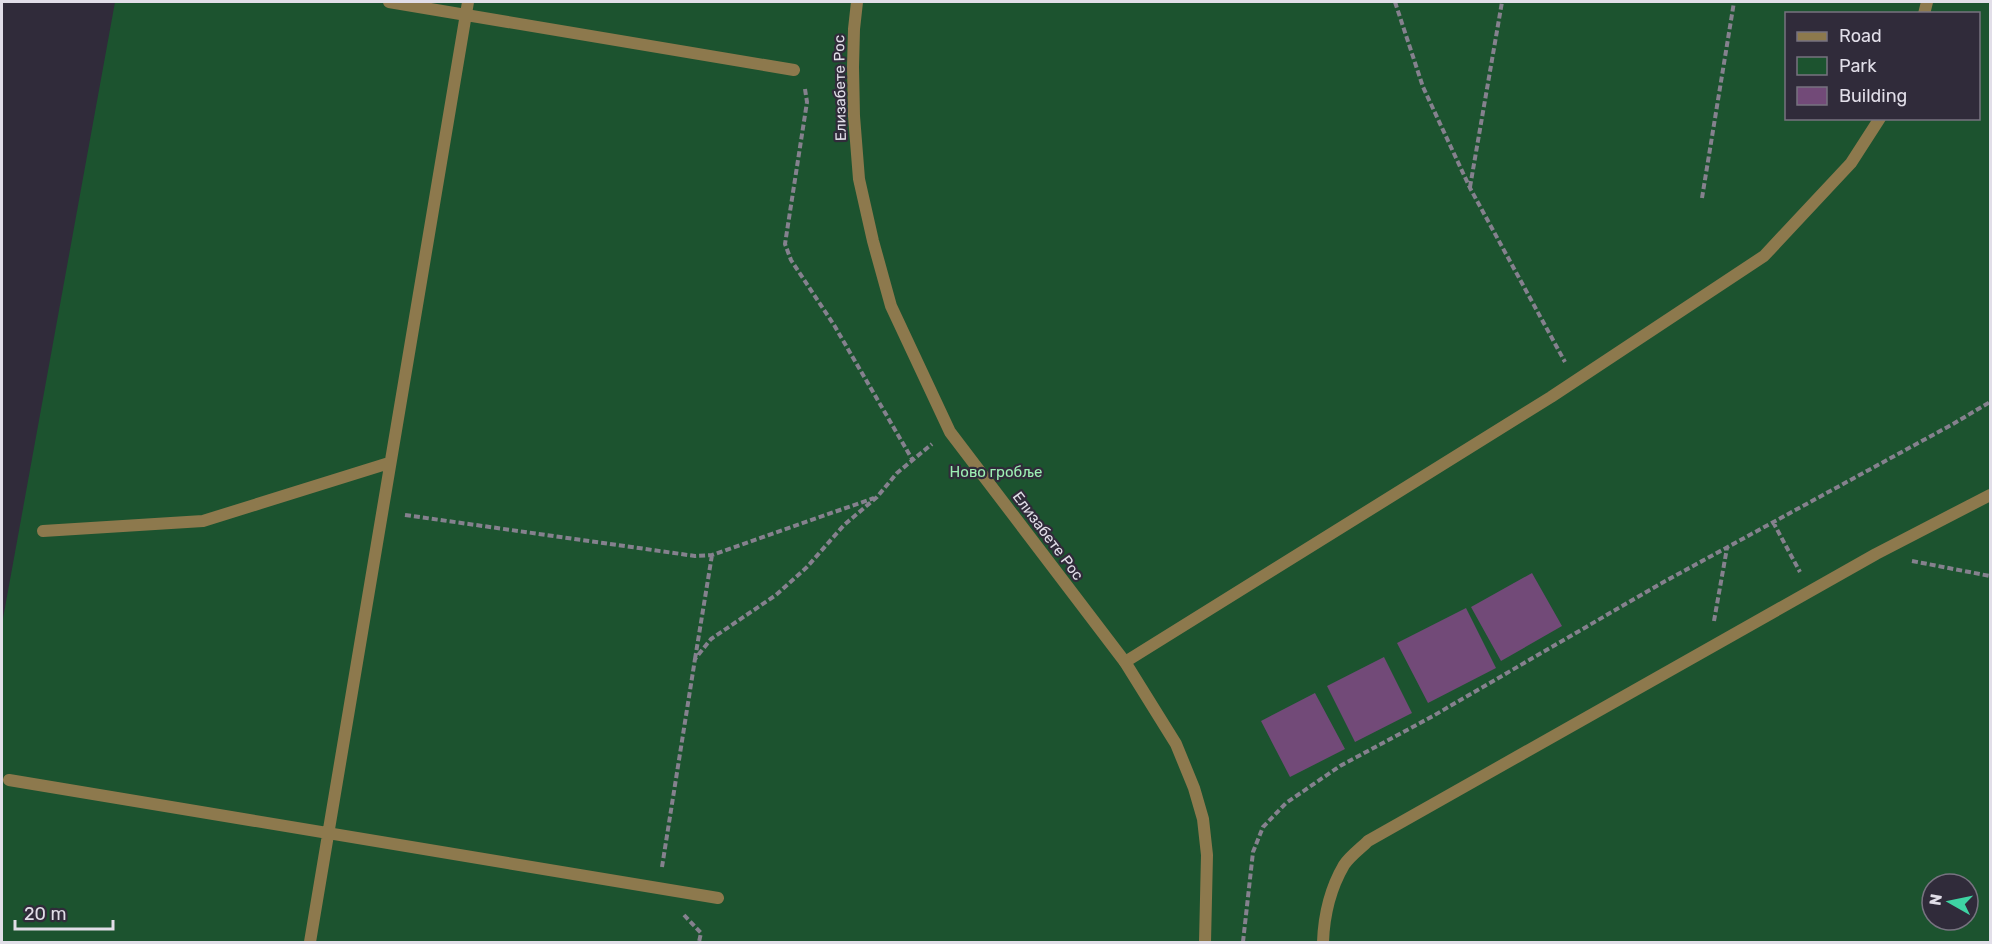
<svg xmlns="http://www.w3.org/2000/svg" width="1992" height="944" font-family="Rubik,sans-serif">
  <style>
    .green { fill: #1c532f; fill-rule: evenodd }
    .building { fill: #724a78 }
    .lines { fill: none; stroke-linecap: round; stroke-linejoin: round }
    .path { stroke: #85818e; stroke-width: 4; stroke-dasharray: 6 3; stroke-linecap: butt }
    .lane { stroke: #8d794d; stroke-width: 12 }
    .street { stroke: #8d794d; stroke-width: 12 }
    .labels { text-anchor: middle; stroke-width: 4.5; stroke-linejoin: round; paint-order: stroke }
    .street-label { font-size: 15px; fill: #e1dee8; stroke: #302b3a }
    .park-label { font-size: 15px; fill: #9df0b4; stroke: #302b3a }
  </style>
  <rect width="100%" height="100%" fill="#302b3a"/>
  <path class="green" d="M115,2H1990V942H2V624ZM1786,14H1978V118H1786ZM1932,884H1968V920H1932Z"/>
  <path class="building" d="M1532,573L1562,626L1501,661L1471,607Z
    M1466,608L1496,668L1428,703L1397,643Z
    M1384,657L1412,713L1355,742L1327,686Z
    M1315,693L1345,749L1290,777L1261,721Z"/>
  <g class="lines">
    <path class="path" d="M1395,2L1423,87L1470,188L1565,362
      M805,89L807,102L785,244L791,260L834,325L912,459
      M1470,187L1502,2
      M1702,198L1734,2
      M405,515L695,556L712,555L874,498
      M1773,522L1800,572
      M1912,561L1990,576
      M1714,621L1727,548
      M695,659L712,555
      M662,867L695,659L711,639L776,595L807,567L844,525L877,497L897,473L932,444
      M684,915L701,933L699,942
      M1243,942L1253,852L1263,827L1286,803L1340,766L1433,716L1660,584L1953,424L1990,402"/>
    <path class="lane" d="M389,2L794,70
      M1924,14L1927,2
      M43,531L203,521L389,463
      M1125,662L1551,397L1764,256L1851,163L1880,118
      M9,780L718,898
      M310,942L468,2
      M1323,942C1324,915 1330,889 1344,865C1350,856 1360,849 1368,841L1876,554L1990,495"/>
    <path class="street" d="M857,2L854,29L853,67L854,116L859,179L873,241L891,306L950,432L1125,662L1176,744L1194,788L1203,819L1207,855L1205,942"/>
  </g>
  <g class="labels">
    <g class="street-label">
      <text transform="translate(840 88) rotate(-91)" y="5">Елизабете Рос</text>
      <text transform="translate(1048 536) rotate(53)" y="5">Елизабете Рос</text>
    </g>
    <g class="park-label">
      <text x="996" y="477">Ново гробље</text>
    </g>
  </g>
  <rect width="1992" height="944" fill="none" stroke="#e1dee8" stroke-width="6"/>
  <rect x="1785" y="12" width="195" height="108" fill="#302b3a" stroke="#777380" stroke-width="1.5"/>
  <rect x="1797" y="32" width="30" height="9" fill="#8d794d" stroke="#777380" stroke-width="1.5"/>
  <text x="1839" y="42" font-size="18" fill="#e1dee8">Road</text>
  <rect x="1797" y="57" width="30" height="18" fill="#1c532f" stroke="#777380" stroke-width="1.5"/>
  <text x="1839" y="72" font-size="18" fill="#e1dee8">Park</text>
  <rect x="1797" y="87" width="30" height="18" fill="#724a78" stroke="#777380" stroke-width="1.5"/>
  <text x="1839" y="102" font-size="18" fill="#e1dee8">Building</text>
  <g transform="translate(1950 902) rotate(279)"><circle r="28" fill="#302b3a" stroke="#777380" stroke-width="1.5"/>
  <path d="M0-4.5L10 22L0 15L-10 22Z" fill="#3ed4a3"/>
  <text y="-9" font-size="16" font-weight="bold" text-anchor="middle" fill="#e1dee8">N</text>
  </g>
  <path d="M15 920v9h98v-9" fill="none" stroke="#e1dee8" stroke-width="3"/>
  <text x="24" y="920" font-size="18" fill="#e1dee8" stroke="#302b3a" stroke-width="4.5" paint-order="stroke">20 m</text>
</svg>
